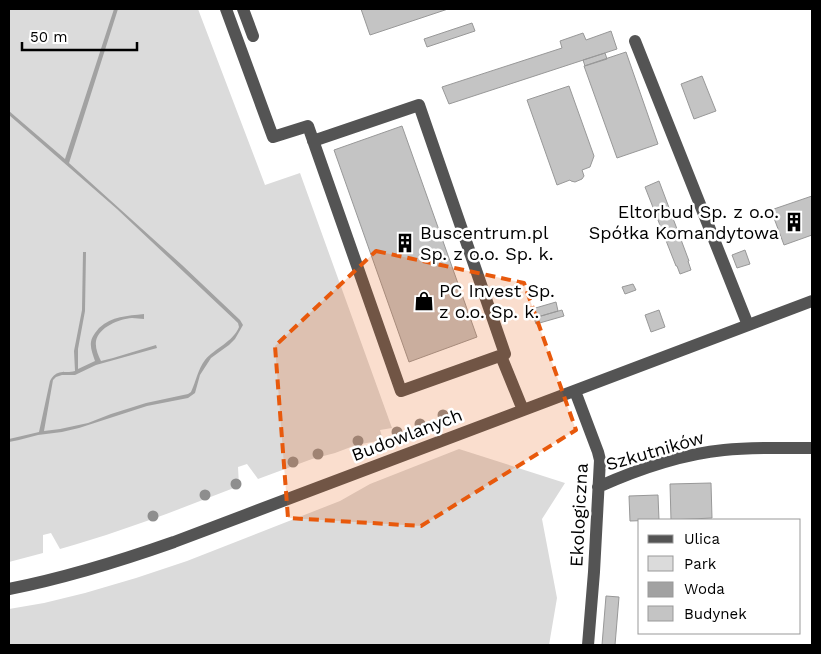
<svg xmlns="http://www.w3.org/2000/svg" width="821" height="654" font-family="'Work Sans',sans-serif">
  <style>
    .green { fill: #dbdbdb }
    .water { fill: #a2a2a2 }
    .building { fill: #c4c4c4; stroke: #989898 }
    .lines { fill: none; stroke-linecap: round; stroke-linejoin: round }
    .minor { stroke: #545454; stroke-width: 12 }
    .tree { fill: #8e8e8e }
    .marked { fill: #e8590c; fill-opacity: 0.2; stroke: #e8590c; stroke-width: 4; stroke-dasharray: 10 6; stroke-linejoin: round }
    .labels { text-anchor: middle; stroke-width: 5; stroke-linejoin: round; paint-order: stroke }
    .poi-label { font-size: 18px; fill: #000; stroke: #fff; text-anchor: start }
    .street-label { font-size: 18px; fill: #000; stroke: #fff }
  </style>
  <rect width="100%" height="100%" fill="#fff"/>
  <path class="green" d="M9,9H198L265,185L300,173L392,428L380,430L383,440L356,445L335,453L312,459L258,479L247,464L238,467L239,486C180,509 121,532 60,549L51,533L43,535V553L9,562Z
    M459,449L565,483L542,519L557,598L549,645H9V609L44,603L85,593L136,578L187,561L340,501L370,484Z"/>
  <path class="water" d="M114,9H118L69,163L182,265L240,320L243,325L235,339L229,345L211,358L200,375L195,393L188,398L147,406L79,428L62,432L38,435L19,440L9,442V439L39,432L50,381C57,368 64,374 75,371L74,351L82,310L83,252H86L85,311L78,349V369L95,361C93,355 90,348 91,342C92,336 96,332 99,328C112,316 127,316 144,314V319C140,319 136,318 132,318C119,319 99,327 96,341C95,348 98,355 101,361L113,358L156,345L157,348L96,365L75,375H62L56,377L53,380L44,431L60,429L88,423L111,414L146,403L188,394L191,392C196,381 198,369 205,360C215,348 233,342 239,327L238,323L117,209L9,115V111L65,159Z"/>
  <path class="building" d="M361,9H448L370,35Z
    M472,23L475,31L427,47L424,39Z
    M611,31L617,49L449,104L442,87L562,48L560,41L583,33L586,40Z
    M626,52L658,144L617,158L584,66Z
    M605,53L607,59L585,66L583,60Z
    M702,76L716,111L694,119L681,84Z
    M569,86L594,156L590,167L582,170L584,176L582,179L575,182L571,181L570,180L557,185L527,100Z
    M402,126L477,337L409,362L334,150Z
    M659,181L689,261H688L691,270L680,274L677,266H676L645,187Z
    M812,196V235L784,245L771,210Z
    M745,250L750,264L737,268L732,255Z
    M633,284L636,290L625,294L622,287Z
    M556,302L558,311L534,318L532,309Z
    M562,310L564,316L536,324L534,318Z
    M659,310L665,327L651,332L645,315Z
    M711,483L712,518L671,520L670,484Z
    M658,495L659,520L630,521L629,496Z
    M606,596L619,597L615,645H602Z"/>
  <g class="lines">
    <path class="minor" d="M226,9L273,137L308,126L401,391L505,354L419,105L313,141
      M243,9L253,36
      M635,41L748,325
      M501,356L523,410
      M575,391L598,452L600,460L594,572L588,645
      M598,487C636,470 683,454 724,450C753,447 783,448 812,448
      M9,589C65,578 120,561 174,542L812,301"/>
  </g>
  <g class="tree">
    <circle cx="443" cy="415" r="5.5"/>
    <circle cx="420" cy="424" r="5.5"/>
    <circle cx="397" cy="432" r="5.5"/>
    <circle cx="358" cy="441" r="5.5"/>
    <circle cx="318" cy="454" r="5.5"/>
    <circle cx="293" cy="462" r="5.5"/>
    <circle cx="236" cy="484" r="5.5"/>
    <circle cx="205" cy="495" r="5.5"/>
    <circle cx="153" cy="516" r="5.5"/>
  </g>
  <path class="marked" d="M376,251L524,283L576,430L421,526L288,518L275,346Z"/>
  <defs>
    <symbol id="building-bare" viewBox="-9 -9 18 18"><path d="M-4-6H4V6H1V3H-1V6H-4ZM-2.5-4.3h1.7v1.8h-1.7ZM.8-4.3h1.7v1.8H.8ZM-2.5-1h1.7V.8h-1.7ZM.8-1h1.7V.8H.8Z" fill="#000" stroke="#fff" stroke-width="2.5" paint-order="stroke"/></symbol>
    <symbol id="shop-bare" viewBox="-9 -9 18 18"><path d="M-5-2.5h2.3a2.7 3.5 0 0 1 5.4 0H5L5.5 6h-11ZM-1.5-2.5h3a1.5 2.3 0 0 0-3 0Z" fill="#000" stroke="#fff" stroke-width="2.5" paint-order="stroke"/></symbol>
  </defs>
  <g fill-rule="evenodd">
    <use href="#building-bare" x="780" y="208" width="28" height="28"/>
    <use href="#building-bare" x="391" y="229" width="28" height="28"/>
    <use href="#shop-bare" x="410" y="287" width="28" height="28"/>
  </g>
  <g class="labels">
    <g class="poi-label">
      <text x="779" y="218" text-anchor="end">Eltorbud Sp. z o.o.<tspan x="779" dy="21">Spółka Komandytowa</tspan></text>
      <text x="420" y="239">Buscentrum.pl<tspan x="420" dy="21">Sp. z o.o. Sp. k.</tspan></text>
      <text x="439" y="297">PC Invest Sp.<tspan x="439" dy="21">z o.o. Sp. k.</tspan></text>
    </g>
    <g class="street-label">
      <text transform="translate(407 435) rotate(-21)" y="6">Budowlanych</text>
      <text transform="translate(655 451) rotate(-16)" y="6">Szkutników</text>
      <text transform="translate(579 515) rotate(-87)" y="6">Ekologiczna</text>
    </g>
  </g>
  <rect width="821" height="654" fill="none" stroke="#000000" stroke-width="20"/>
  <rect x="638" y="519" width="162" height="115" fill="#ffffff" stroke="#999999"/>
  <rect x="648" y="535" width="25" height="8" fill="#545454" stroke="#999999"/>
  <text x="684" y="544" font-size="15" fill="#000000">Ulica</text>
  <rect x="648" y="556" width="25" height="15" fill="#dbdbdb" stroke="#999999"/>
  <text x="684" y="569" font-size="15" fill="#000000">Park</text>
  <rect x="648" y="582" width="25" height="15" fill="#a2a2a2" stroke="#999999"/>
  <text x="684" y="594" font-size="15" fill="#000000">Woda</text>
  <rect x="648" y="606" width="25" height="15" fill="#c4c4c4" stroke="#999999"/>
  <text x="684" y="619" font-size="15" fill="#000000">Budynek</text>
  <path d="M22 42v8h115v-8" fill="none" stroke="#000000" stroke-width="2.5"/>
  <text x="30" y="42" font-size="15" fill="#000000" stroke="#ffffff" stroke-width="4" paint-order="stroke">50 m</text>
</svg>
